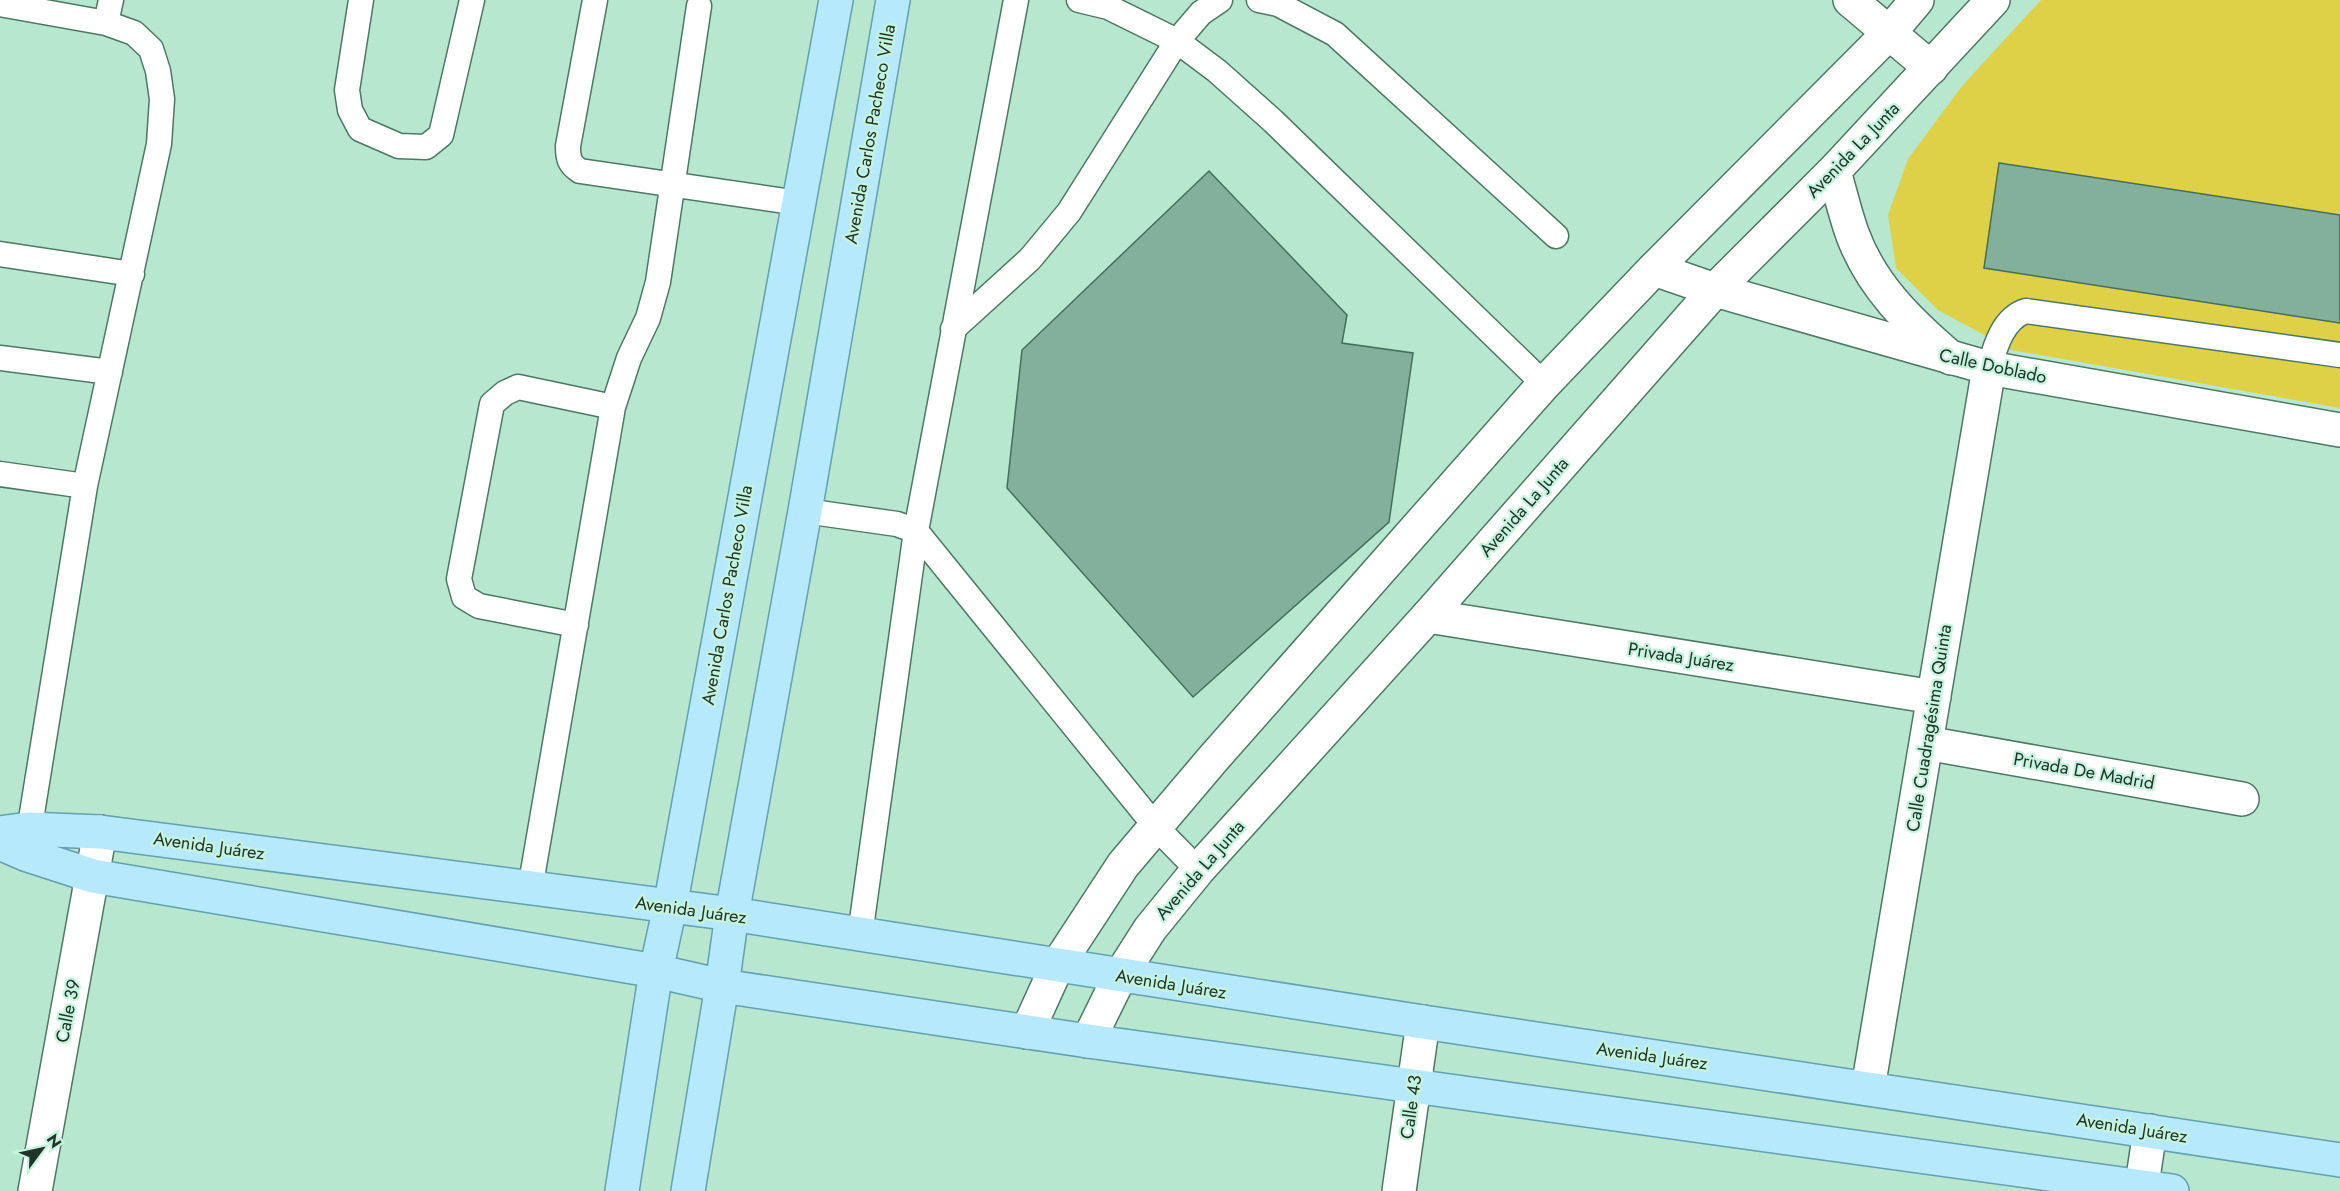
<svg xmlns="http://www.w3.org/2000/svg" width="2340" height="1191" font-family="Jost,sans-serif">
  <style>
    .green { fill: #ded047 }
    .building { fill: #83b09a; stroke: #446f5b; stroke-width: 1.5 }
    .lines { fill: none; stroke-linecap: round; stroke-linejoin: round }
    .service-casing { stroke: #4d7864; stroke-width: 27 }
    .minor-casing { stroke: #4d7864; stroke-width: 36 }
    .secondary-casing { stroke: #4d7864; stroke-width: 36 }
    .primary-casing { stroke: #63a0b1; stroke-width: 36 }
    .service { stroke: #fff; stroke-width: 24 }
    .minor { stroke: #fff; stroke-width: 33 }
    .secondary { stroke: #fff; stroke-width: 33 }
    .primary { stroke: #b6e9fb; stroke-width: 33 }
    .labels { text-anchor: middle; stroke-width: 4.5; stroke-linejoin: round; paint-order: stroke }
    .street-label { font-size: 18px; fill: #21342b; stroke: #c5f4dc }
  </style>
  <rect width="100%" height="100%" fill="#b8e7cf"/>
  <path class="green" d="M2041,0H2340V408L2012,350L1938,310L1896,268L1888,215L1908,159L1962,86Z"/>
  <path class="building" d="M1999,163L2340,215V323L1984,268Z
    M1209,171L1347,315L1342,343L1413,353L1389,522L1193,697L1007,488L1022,350Z"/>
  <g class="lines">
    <defs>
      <path id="service" d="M361,0L347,90L350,110L360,129L399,146L426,147L441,135L472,0
        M595,0L568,146C568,158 569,164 580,171L799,203
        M1079,0L1108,7L1177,41L1217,71L1273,121L1544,384
        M1259,0L1278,4L1335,34L1556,236
        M0,4L106,23L134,33L151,49L158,71L162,99L159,144L85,486L27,844
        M106,23L111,0
        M0,254L132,274
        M953,329L1030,259L1069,212L1177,41L1201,13L1220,0
        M0,358L110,372
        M1989,368C1995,347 2003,318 2026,311L2340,355
        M0,474L85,486
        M805,511L897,524L916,531L1156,827L1198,870
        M576,625L479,606L464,597L459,579L492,404L505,393L518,387L613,407
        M530,889L613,407L629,358L648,318L658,282L699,6
        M860,935L916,531L1016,0"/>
      <path id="minor" d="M1850,0L1931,68
        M1654,269L1715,290L1989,368L2340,430
        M1428,616L1934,697
        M1926,743L2242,799
        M1868,1088L1989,368
        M35,1191L100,832
        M1399,1191L1423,1022
        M2141,1191L2150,1131"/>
      <path id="secondary" d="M1834,171C1840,192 1845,213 1852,233C1871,286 1910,323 1951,358
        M1027,1032L1057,966L1123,865L1212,760L1544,384L1654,269L1889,33L1917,0
        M1088,1041L1120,976L1150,929L1198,870L1428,616L1715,290L1834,171L1993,0"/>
      <path id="primary" d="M0,833L29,829L100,832L732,914L1423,1022L2340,1160
        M0,843L25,854L93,876L656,971L722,986L1088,1041L2172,1191
        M622,1191L656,971L670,907L836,0
        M688,1191L722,986L732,914L805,511L893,0"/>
    </defs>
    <use href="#service" class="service-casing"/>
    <use href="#minor" class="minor-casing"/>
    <use href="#secondary" class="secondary-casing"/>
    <use href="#primary" class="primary-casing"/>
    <use href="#service" class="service"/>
    <use href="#minor" class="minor"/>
    <use href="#secondary" class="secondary"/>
    <use href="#primary" class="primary"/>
  </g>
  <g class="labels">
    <g class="street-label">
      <text transform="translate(870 134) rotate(-80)" y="6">Avenida Carlos Pacheco Villa</text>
      <text transform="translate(1853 150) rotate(-46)" y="6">Avenida La Junta</text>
      <text transform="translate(1993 366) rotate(12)" y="6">Calle Doblado</text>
      <text transform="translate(1524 507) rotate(-49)" y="6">Avenida La Junta</text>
      <text transform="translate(727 595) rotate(-80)" y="6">Avenida Carlos Pacheco Villa</text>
      <text transform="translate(1681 657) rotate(9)" y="6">Privada Juárez</text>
      <text transform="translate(1929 728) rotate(-81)" y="6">Calle Cuadragésima Quinta</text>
      <text transform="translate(2084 771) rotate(10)" y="6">Privada De Madrid</text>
      <text transform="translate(209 846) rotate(8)" y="6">Avenida Juárez</text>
      <text transform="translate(1200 870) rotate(-49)" y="6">Avenida La Junta</text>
      <text transform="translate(691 910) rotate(8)" y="6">Avenida Juárez</text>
      <text transform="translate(1171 984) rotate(9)" y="6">Avenida Juárez</text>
      <text transform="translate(68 1011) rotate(-79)" y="6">Calle 39</text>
      <text transform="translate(1652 1056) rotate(8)" y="6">Avenida Juárez</text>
      <text transform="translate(1411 1107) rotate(-82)" y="6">Calle 43</text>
      <text transform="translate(2132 1128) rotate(9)" y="6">Avenida Juárez</text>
    </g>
  </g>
  <g transform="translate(42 1149) rotate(57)" stroke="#c5f4dc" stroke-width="4.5" paint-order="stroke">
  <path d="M0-4.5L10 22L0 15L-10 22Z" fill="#21342b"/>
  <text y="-9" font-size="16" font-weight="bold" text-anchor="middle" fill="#21342b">N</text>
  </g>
</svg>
